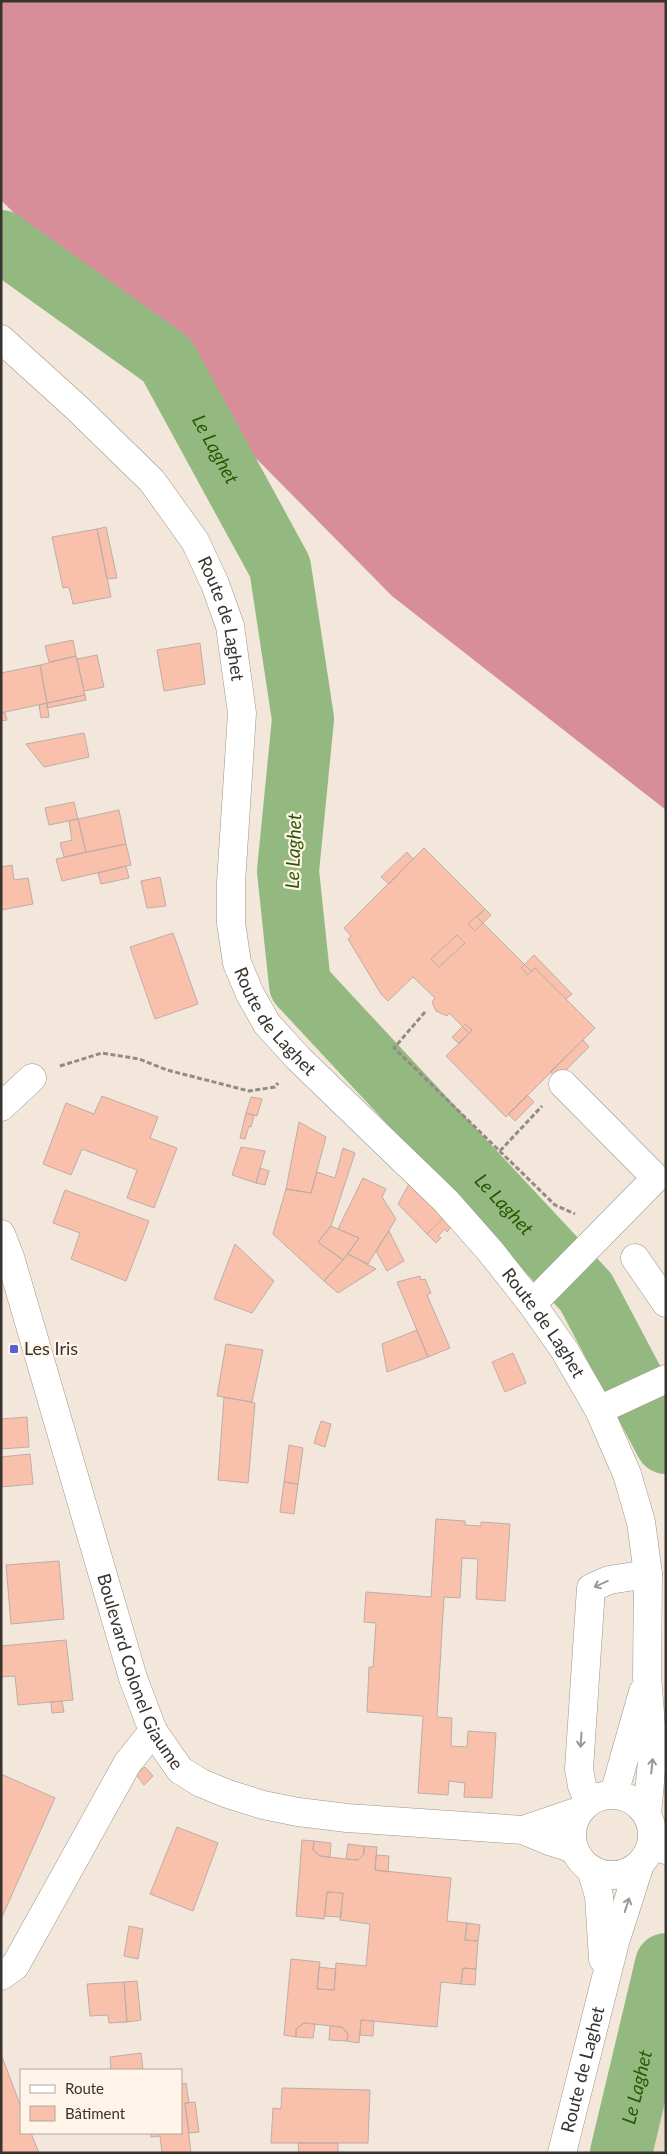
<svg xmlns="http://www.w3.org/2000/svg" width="667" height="2154" font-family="Lato,sans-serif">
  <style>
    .built { fill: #eadbc8 }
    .forest { fill: #d78e99 }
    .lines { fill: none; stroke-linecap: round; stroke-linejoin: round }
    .river { stroke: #94b980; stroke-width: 62 }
    .building { fill: #f9c0ac; stroke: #beada8 }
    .minor-casing { stroke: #9f958a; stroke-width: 29 }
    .major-casing { stroke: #9f958a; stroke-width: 29 }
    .path { stroke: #938c83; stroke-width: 3; stroke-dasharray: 5 2.5; stroke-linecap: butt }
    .minor { stroke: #fff; stroke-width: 28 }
    .major { stroke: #fff; stroke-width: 28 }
    .oneway { stroke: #9b9996 }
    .poi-dot { fill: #5760d7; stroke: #fff4e7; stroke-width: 2 }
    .labels { text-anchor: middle; stroke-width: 4.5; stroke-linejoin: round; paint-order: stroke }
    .street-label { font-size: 18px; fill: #37332e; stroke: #fff4e7 }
    .poi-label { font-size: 18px; fill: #37332e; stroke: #fff4e7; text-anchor: start }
    .water-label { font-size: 19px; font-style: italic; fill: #2b5700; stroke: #fff4e7 }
  </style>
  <rect width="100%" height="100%" fill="#f2e7da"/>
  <path class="built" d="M659,2074L666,2077V2153H646Z"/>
  <path class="forest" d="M1,1H666V810L392,596L1,200Z"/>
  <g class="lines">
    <g class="river">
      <path id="s1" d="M1,241L167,360L280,567L303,719L288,871L300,985L586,1292L666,1443"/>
      <path id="s2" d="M621,2153L666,1964"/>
    </g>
  </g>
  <path class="building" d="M106,527L117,578L107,579L97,529Z
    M97,529L111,597L73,604L69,587L63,588L52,537Z
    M73,640L76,656L49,662L45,646Z
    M200,643L205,684L164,691L157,650Z
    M97,655L104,687L84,691L77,659Z
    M76,656L85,695L47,703L40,665Z
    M40,665L47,703L1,713V673Z
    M85,695L86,700L47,708V703Z
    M47,703L49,717L41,718L39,705Z
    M1,713H5L7,720L1,721Z
    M84,733L89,757L44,767L26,744Z
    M74,802L78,819L49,825L45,808Z
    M119,810L126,844L86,852L78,819Z
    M78,819L86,852L64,857L60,843L72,840L69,821Z
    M126,844L131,865L62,881L56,859Z
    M424,848L485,909L477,917L531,971L535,968L595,1028L506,1117L446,1056L469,1033L449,1013L447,1016L436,1011L432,1002L435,998L413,977L388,1001L381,994L348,939L351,936L344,928Z
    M407,852L413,859L389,884L381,877Z
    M12,865L14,880L28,878L33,904L1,910V867Z
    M126,866L129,878L101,884L98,873Z
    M160,877L166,906L147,908L141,881Z
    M485,909L491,915L475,931L468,924Z
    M173,933L198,1004L155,1019L130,947Z
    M457,935L465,943L439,967L431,959Z
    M534,955L572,994L566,999L535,968L528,975L521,968Z
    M465,1024L472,1030L459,1044L452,1037Z
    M583,1040L589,1047L557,1079L550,1072Z
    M527,1095L534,1102L515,1121L508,1114Z
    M102,1096L158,1117L150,1138L177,1148L154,1208L127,1198L137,1170L82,1149L71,1175L43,1164L66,1103L94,1114Z
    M251,1097L262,1099L257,1116L246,1113Z
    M246,1113L254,1116L251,1127L249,1126L245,1139L240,1138Z
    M299,1122L326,1137L311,1193L286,1189Z
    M241,1147L265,1151L256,1183L232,1175Z
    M343,1148L355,1153L331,1226L318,1242L343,1260L324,1281L273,1234L286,1189L311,1193L317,1172L335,1178Z
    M260,1168L269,1171L265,1185L256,1183Z
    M363,1178L386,1189L382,1197L396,1219L368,1264L348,1254L359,1238L338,1229Z
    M409,1184L443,1218L427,1234L398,1204Z
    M65,1190L149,1221L126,1281L71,1259L80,1233L53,1223Z
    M443,1218L451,1227L447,1232L445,1229L438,1236L441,1238L436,1243L427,1234Z
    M331,1226L359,1238L343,1260L318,1242Z
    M389,1231L404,1261L387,1271L376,1251Z
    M235,1244L274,1281L252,1313L214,1299Z
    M348,1254L376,1269L338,1293L324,1281Z
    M420,1276L421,1280L425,1279L431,1293L427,1295L450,1348L428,1357L397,1282Z
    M417,1330L428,1357L387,1372L382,1344Z
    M226,1344L263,1350L252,1402L217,1396Z
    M513,1353L526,1383L505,1392L492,1362Z
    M224,1397L255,1403L248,1483L218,1480Z
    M27,1417L29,1447L1,1449V1419Z
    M321,1421L331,1424L325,1447L314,1443Z
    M289,1445L303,1448L298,1484L284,1482Z
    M30,1454L33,1484L1,1487V1457Z
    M284,1482L298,1484L294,1514L280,1512Z
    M436,1519L465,1521V1525L481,1526V1522L510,1524L505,1601L476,1599L478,1559L462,1558L460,1598L444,1597L437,1717L452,1718L451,1746L467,1747L468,1731L496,1733L492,1798L464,1797L465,1783L449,1781L448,1795L418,1793L423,1716L367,1712L369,1667H373L376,1623L364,1622L366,1592L431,1597Z
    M59,1561L64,1619L11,1624L6,1565Z
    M66,1640L73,1700L18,1705L15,1676L1,1677V1646Z
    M62,1701L64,1712L52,1713L51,1702Z
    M145,1767L153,1776L144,1785L136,1774Z
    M1,1774L55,1798L1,1919Z
    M177,1827L218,1843L193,1911L150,1894Z
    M302,1840L314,1841L313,1850L320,1856L346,1859L358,1860L364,1854V1846L377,1847L375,1870L451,1878L447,1921L467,1923L465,1940L478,1941L476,1969L463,1968L461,1984L441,1982L437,2027L361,2020L359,2043L347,2041L348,2034L342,2027L304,2023L296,2029V2037L284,2035L291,1959L320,1962L317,1989L334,1990L336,1963L366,1966L370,1924L340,1920L343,1893L327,1892L324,1919L296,1916Z
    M314,1841L331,1843L330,1857L320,1856L313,1850Z
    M348,1844L364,1846V1854L358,1860L346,1859Z
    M376,1855L389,1856L388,1872L375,1870Z
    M327,1892L343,1893L341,1917L325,1916Z
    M467,1923L480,1925L478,1941L465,1940Z
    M129,1926L143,1929L138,1959L124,1956Z
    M319,1967L336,1969L334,1990L317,1989Z
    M463,1968L476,1969L475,1985L461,1984Z
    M137,1981L141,2020L127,2022L124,1982Z
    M124,1982L127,2022L109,2023L108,2015L90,2016L87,1984Z
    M361,2020L374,2021L373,2036L360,2035Z
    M304,2023L315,2024L313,2038L296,2037V2029Z
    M330,2026L342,2027L348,2034L347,2041L329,2040Z
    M141,2053L143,2070H111L110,2057Z
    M1,2054L21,2107V2133H31L39,2153H1Z
    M186,2083L189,2103H185L191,2153H162L160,2136L151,2137V2133H181V2084Z
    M282,2088L370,2090L368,2143H271L273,2108L281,2109Z
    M195,2102L199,2132L189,2133L185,2103Z
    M298,2143H338V2153H299Z"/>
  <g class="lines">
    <defs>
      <g id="minor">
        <path d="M1,1107L32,1078"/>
        <path id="s3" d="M1,1234L10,1257L133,1678L153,1731L180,1770L201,1783L228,1794L263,1805L298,1812L347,1818L523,1830L552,1842L574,1849"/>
        <path d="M635,1258L666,1303"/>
        <path d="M532,1304L656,1178L563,1084"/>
        <path d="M599,1410L666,1379"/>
        <path d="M589,1802L582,1786L579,1769L591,1588L609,1580L648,1574"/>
        <path d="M523,1830L579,1811"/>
        <path d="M652,1845L666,1850"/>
        <path d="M1,1976L15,1966L127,1764L153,1731"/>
      </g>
      <g id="major">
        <path id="s4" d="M1,339L76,407L152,481L195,541L215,584L230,626L242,713L231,883V923L237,963L250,994L267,1024L299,1059L446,1201L491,1252L532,1304L565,1351L599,1410L627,1474L641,1522L648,1574L647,1676L653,1750L647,1814"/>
        <path d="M614,1794L643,1692"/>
        <circle cx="612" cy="1835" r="40"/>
        <path d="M591,1869L599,1896L603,1959"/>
        <path id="s5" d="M562,2153L615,1942L640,1864"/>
      </g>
    </defs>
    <use href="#minor" class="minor-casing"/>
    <use href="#major" class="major-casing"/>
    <path class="path" d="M425,1012L394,1048L555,1205L575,1214
      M60,1066L102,1053L139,1059L167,1070L249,1091L275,1087L278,1083
      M500,1151L542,1106"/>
    <use href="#minor" class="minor"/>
    <use href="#major" class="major"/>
  </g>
  <defs><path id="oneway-shaft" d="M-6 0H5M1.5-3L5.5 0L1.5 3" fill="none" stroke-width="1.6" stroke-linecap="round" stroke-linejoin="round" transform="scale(1.25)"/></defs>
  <g class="oneway">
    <use href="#oneway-shaft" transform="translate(601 1584) rotate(156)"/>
    <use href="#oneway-shaft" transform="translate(581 1740) rotate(94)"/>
    <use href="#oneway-shaft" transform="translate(652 1766) rotate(-84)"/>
    <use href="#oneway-shaft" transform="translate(627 1905) rotate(-72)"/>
  </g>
  <rect class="poi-dot" x="9" y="1344" width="10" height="10" rx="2.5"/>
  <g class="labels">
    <g class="street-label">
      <text dy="6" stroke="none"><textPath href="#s4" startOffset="364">Route de Laghet</textPath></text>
      <text dy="6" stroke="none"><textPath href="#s4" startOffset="782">Route de Laghet</textPath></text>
      <text dy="6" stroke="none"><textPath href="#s4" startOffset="1188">Route de Laghet</textPath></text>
      <text dy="6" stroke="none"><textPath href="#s3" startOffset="460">Boulevard Colonel Giaume</textPath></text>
      <text dy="6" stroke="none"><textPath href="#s5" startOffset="86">Route de Laghet</textPath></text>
    </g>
    <g class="poi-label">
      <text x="24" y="1355">Les Iris</text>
    </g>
    <g class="water-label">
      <text dy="7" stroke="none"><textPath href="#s1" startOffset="306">Le Laghet</textPath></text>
      <text transform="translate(293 851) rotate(-88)" y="7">Le Laghet</text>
      <text dy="7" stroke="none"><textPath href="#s1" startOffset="1161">Le Laghet</textPath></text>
      <text dy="7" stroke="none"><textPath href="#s2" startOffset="68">Le Laghet</textPath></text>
    </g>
  </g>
  <rect width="667" height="2154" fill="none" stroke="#37332e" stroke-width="5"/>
  <rect x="20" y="2069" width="162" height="65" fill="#fff4e7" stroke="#afa79d"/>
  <rect x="30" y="2085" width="25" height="8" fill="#ffffff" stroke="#afa79d"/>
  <text x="65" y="2094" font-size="15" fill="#37332e">Route</text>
  <rect x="30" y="2106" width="25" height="15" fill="#f9c0ac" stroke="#afa79d"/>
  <text x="65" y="2119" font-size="15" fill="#37332e">Bâtiment</text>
</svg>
